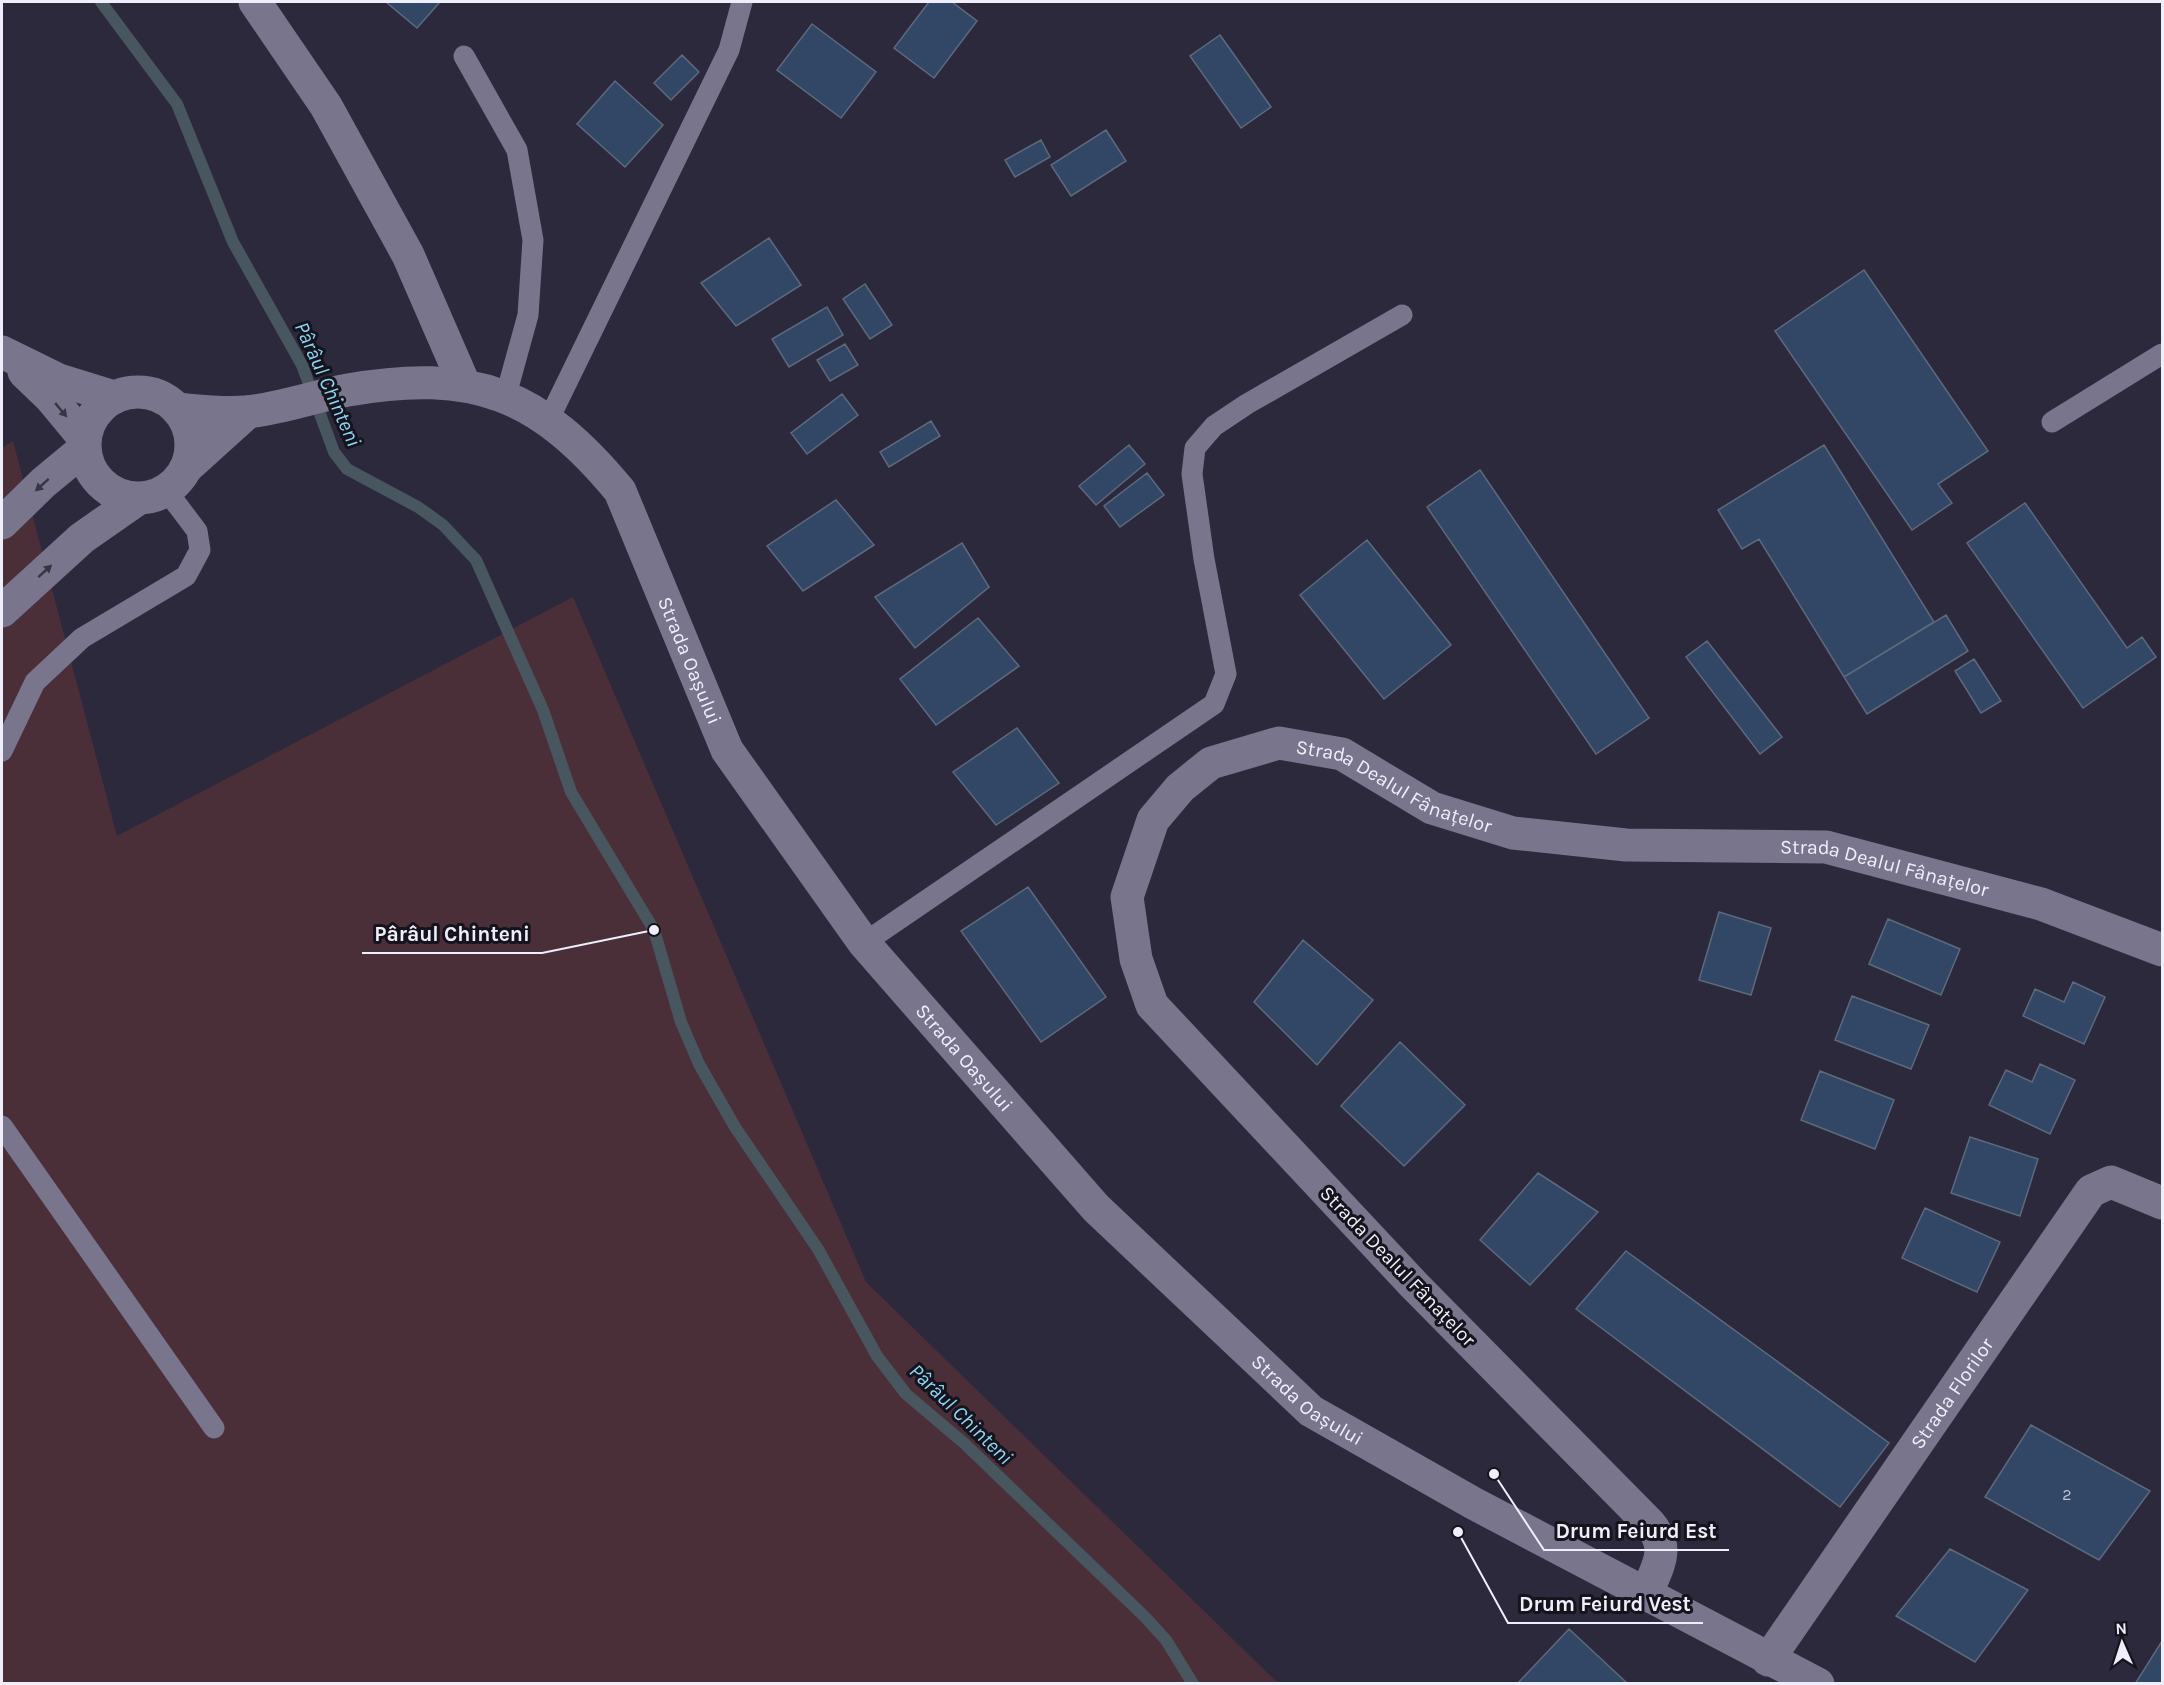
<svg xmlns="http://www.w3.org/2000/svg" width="2164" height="1685" font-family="Karla,sans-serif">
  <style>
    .green { fill: #4a2f39 }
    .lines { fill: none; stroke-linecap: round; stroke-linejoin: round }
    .stream { stroke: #485660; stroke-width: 12 }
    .building { fill: #324665; stroke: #5d6a7d; stroke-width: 1.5 }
    .lane { stroke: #78758c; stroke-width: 21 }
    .street { stroke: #78758c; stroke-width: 33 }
    .secondary { stroke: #78758c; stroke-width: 33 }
    .oneway { fill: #383543 }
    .labels { text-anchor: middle; stroke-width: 6; stroke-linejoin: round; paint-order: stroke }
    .number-label { font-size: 16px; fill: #c0c4d6 }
    .street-label { font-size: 20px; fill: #efeefb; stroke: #15131c }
    .water-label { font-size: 21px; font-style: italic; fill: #8ad7f7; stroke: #15131c }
    .leader { fill: none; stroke: #efeefb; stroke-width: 2 }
    .callout-dot { fill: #efeefb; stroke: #15131c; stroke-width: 2 }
    .callout-label { font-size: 21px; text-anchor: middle; font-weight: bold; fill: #efeefb; stroke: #15131c; stroke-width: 6; stroke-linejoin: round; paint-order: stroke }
  </style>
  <rect width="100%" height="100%" fill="#2c293d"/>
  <path class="green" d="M13,441L117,836L573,597L866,1282L1278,1683H2V448Z"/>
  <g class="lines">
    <path class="stream" d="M101,2L177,104L233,242L302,365L334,452L347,469L418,507L443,525L476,560L543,710L571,792L654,930L681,1022L699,1064L735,1127L818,1249L877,1356L906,1394L965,1444L1144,1616L1166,1640L1193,1684"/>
  </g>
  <path class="building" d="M386,2H440L417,28Z
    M929,2H952L977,21L934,78L894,48Z
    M812,24L876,72L841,118L777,70Z
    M1220,35L1271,107L1241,128L1190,56Z
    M682,55L699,72L671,100L654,83Z
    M615,81L663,125L625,167L577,124Z
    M1106,130L1126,161L1071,196L1051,165Z
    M1041,140L1050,157L1015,177L1005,160Z
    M769,238L801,285L736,326L701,283Z
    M1864,270L1988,451L1938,484L1952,503L1912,530L1775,331Z
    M865,284L892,325L870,339L843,299Z
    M827,307L843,335L789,367L772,339Z
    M845,344L858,365L830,381L817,360Z
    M842,394L858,415L807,454L791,433Z
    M931,421L940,436L889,467L880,452Z
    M1129,445L1145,464L1096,505L1079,486Z
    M1824,445L1934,622L1844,677L1759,539L1742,549L1718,510Z
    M1480,470L1649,718L1596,754L1427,507Z
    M1147,473L1164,495L1120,527L1104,506Z
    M836,500L874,545L803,591L767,546Z
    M2025,503L2127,648L2142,637L2156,657L2083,708L1967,543Z
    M1367,540L1451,645L1384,699L1300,595Z
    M962,543L989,587L915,648L875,597Z
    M1946,615L1968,651L1867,714L1844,677Z
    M978,618L1019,666L936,725L900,679Z
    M1707,641L1782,737L1760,754L1686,657Z
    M1974,659L2001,701L1981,713L1955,671Z
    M1017,728L1059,783L996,825L953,772Z
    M1028,887L1106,997L1041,1042L961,931Z
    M1719,912L1771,928L1751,995L1699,980Z
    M1888,919L1960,949L1941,995L1869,964Z
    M1303,940L1373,1000L1317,1065L1254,1002Z
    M2073,982L2105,997L2084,1044L2023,1016L2035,989L2064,1002Z
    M1852,996L1929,1025L1911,1069L1835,1040Z
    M1400,1042L1465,1105L1404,1166L1341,1106Z
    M2040,1064L2075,1080L2050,1134L1989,1105L2006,1070L2032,1082Z
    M1820,1071L1894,1100L1875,1149L1801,1120Z
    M1970,1137L2038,1159L2020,1216L1951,1193Z
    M1538,1173L1598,1212L1530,1285L1480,1240Z
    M1925,1208L2000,1242L1977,1292L1902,1258Z
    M1626,1251L1889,1443L1840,1507L1576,1309Z
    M2031,1425L2150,1491L2099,1560L1985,1497Z
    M1950,1549L2028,1590L1975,1662L1896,1616Z
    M1569,1629L1628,1684H1517Z
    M2162,1641V1684H2135Z"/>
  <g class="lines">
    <path class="lane" d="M464,56L517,150L533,240L528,315L506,395
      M549,419L729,50L742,2
      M2052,422L2162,354
      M2,751L35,682L82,638L186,576L200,550L197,531L166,490
      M864,943L1214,704L1226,674L1204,559L1192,474L1195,448L1214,426L1247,404L1402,315
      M2,1126L214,1428"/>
    <g class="street">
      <path d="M255,2L326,106L408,255L465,386"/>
      <path id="s1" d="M1768,1660L2091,1191L2111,1182L2162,1203"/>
    </g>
    <g class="secondary">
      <path d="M2,352L59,380L114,397"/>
      <path d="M24,372L50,397L84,438"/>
      <circle cx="138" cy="445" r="53"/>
      <path id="s2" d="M177,409C200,411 223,414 246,412C280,409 315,396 348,390C474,368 540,394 620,491L727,750L864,943L1096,1208L1311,1411L1473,1503L1818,1684"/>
      <path d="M186,468L248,412"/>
      <path d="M2,523L43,483L84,449"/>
      <path d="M2,611L82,538L138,499"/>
      <path id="s3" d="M1647,1593C1658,1564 1671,1549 1649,1523L1414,1285L1152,1005L1136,959L1127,897L1153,820L1180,788L1211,763L1279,743L1342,754L1432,808L1513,833L1626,845L1826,847L2041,904L2162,950"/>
    </g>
  </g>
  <defs><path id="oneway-solid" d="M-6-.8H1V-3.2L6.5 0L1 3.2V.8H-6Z" transform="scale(1.5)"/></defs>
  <g class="oneway">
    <use href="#oneway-solid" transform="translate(61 410) rotate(50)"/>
    <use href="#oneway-solid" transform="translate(42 485) rotate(138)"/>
    <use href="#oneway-solid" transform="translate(45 571) rotate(-42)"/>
  </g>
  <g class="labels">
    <g class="number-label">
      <text x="2067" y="1500">2</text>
    </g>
    <g class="street-label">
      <text dy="7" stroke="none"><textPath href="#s2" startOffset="666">Strada Oașului</textPath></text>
      <text dy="7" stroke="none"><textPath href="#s3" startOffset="1263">Strada Dealul Fânațelor</textPath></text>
      <text dy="7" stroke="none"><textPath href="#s3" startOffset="1767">Strada Dealul Fânațelor</textPath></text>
      <text dy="7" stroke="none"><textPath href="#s2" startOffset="1152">Strada Oașului</textPath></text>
      <text transform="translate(1398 1266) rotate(46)" y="7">Strada Dealul Fânațelor</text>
      <text dy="7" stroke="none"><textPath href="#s1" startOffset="324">Strada Florilor</textPath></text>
      <text dy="7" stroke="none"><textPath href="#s2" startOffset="1638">Strada Oașului</textPath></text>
    </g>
    <g class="water-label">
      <text transform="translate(328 384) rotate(66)" y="7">Pârâul Chinteni</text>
      <text transform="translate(961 1414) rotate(44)" y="7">Pârâul Chinteni</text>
    </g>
  </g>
  <path class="leader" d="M654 930L542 953H362M1494 1474L1544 1550H1729M1458 1532L1508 1623H1703"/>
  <g class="callout-dot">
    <circle cx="654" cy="930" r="6"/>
    <circle cx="1494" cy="1474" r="6"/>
    <circle cx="1458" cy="1532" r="6"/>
  </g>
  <g class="callout-label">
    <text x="452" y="941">Pârâul Chinteni</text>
    <text x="1636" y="1538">Drum Feiurd Est</text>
    <text x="1605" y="1611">Drum Feiurd Vest</text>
  </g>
  <rect width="2164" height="1685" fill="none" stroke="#efeefb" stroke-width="6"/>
  <g transform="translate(2122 1643) rotate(357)" stroke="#15131c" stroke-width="4.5" paint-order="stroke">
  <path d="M0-4.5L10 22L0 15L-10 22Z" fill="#efeefb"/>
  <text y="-9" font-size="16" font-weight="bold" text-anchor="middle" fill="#efeefb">N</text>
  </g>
</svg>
